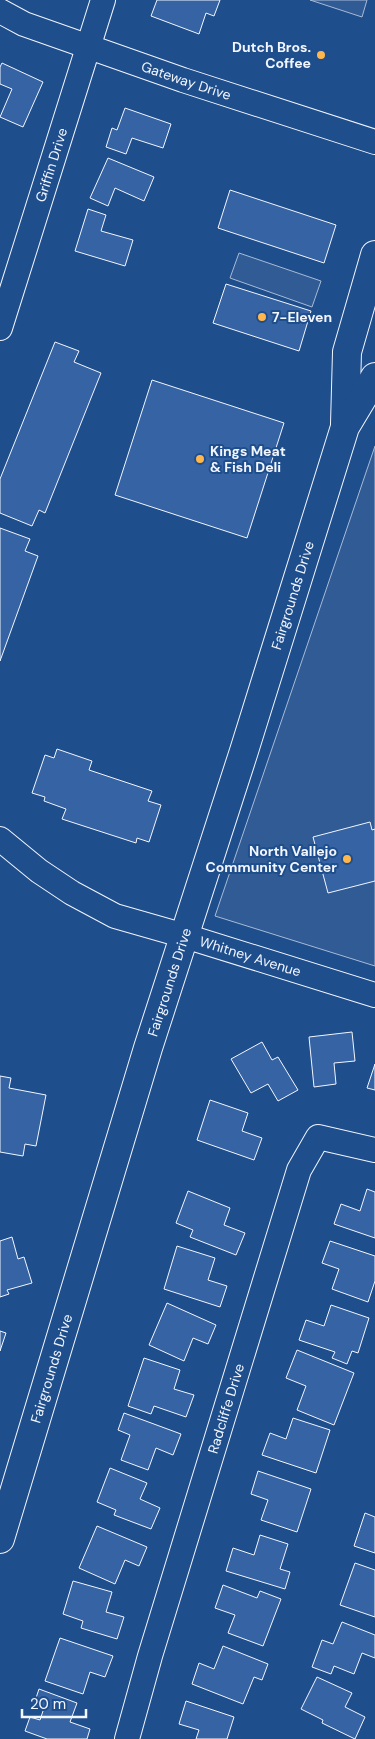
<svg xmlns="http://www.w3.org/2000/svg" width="375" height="1739" font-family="'DM Sans',sans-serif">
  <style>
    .built { fill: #305b95; stroke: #a8bbd7 }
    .building { fill: #3563a3; stroke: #f2f6ff }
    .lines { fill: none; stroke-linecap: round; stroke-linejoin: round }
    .minor-casing { stroke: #f2f6ff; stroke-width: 26 }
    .major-casing { stroke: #f2f6ff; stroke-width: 30 }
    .minor { stroke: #1f4e8c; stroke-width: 24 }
    .major { stroke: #1f4e8c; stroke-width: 28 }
    .poi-dot { fill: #ffb74d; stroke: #1f4e8c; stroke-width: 2 }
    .labels { text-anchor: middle; stroke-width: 4; stroke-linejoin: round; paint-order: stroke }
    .poi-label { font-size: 14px; font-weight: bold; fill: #f2f6ff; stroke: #1f4e8c; text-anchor: end }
    .street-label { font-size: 14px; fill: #f2f6ff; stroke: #1f4e8c }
  </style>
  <rect width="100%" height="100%" fill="#1f4e8c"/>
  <path class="built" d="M310,0H367L362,17Z
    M239,253L321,281L312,307L230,278Z
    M375,446V966L215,916Z"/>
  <path class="building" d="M157,0H220L214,16L206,13L199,34L151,16Z
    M2,63L43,82L23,127L0,117L12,89L0,84V67Z
    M125,108L171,124L163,148L132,138L126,154L106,147L112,128L117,130Z
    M108,158L154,177L144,201L115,188L108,206L90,198Z
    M230,190L336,225L324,263L218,228Z
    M88,209L106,215L101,231L133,240L125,266L75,251Z
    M226,284L311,311L299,351L213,323Z
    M55,342L79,351L74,362L101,373L45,513L39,510L32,526L0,513V479Z
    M152,380L284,423L247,538L115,495Z
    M0,528L30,539L25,551L38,556L0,661Z
    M57,749L92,761L89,770L152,791L148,801L161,805L149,842L137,838L136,843L62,819L66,809L44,801L45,797L32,793L45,755L54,758Z
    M370,822L372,830L375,829V881L328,893L313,837Z
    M352,1032L355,1061L334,1063L336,1084L314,1087L309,1037Z
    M262,1042L272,1060L278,1057L298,1090L278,1101L268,1084L251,1093L231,1059Z
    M375,1064V1090L367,1088Z
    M0,1076L11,1078L9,1088L46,1095L36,1146L25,1144L23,1156L0,1152Z
    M210,1100L248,1113L242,1131L262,1138L254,1160L197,1140Z
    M367,1189L375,1192V1238L334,1224L341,1204L360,1211Z
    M188,1191L230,1208L224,1225L245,1233L236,1255L190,1237L193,1230L176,1223Z
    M12,1237L18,1259L24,1257L32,1283L7,1290L9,1294L0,1297V1241Z
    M330,1241L375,1256V1281L368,1302L332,1289L339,1269L322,1263Z
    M177,1246L215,1258L208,1280L227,1286L220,1307L164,1289Z
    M167,1303L216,1325L208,1344L193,1338L184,1361L149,1345Z
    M331,1305L369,1318L358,1353L352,1351L347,1364L332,1358L335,1352L299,1340L306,1320L324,1326Z
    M0,1331L6,1333L0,1351Z
    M297,1350L354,1373L334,1425L297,1410L306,1386L286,1378Z
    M144,1358L180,1370L174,1389L194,1395L186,1417L154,1406L151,1414L128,1406Z
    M124,1413L181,1434L173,1455L156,1448L148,1470L121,1460L130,1435L118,1430Z
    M293,1418L330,1430L316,1473L262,1455L270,1433L286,1439Z
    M110,1468L147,1483L140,1499L160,1508L151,1529L114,1515L116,1510L97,1502Z
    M258,1471L311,1489L297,1532L261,1520L268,1500L251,1494Z
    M365,1513L375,1517V1553L354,1546Z
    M97,1526L147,1547L139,1566L125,1560L115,1584L79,1568Z
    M260,1535L288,1544L280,1569L290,1572L285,1589L226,1571L233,1548L254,1555Z
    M355,1563L375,1570V1617L340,1605Z
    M73,1581L112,1592L106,1612L124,1617L117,1639L81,1628L83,1621L63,1614Z
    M223,1585L257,1598L260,1591L281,1599L263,1646L228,1633L235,1615L215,1608Z
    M342,1622L375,1635V1658L362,1653L354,1674L334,1666L331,1674L312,1667L322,1640L333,1644Z
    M60,1638L113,1656L105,1677L90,1672L83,1694L45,1681Z
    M223,1646L268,1664L262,1680L254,1677L243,1704L192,1684L199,1663L214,1669Z
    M317,1677L352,1693L345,1707L365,1717L355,1739L322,1723L323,1720L301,1709Z
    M39,1689L77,1703L70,1722L90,1729L87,1739H47L25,1731L30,1717L40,1720L44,1708L34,1704Z
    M186,1701L234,1717L227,1739H196L199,1730L179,1724Z"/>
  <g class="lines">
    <defs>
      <g id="minor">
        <path id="s1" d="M0,11L24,24L183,80L375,142"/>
        <path id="s2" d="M0,328L103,0"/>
        <path id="s3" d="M0,839L39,871L72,893L115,916L185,936L375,995"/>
        <path id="s4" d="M127,1739L150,1656L299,1170L318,1137L375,1150"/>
      </g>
      <g id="major">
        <path d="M345,424L347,352L375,255"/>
        <path id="s5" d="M0,1539L148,1048L244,751L345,427L375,377"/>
      </g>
    </defs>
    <use href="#minor" class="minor-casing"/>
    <use href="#major" class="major-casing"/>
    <use href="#minor" class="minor"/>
    <use href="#major" class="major"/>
  </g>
  <g class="poi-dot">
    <circle cx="321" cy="55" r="5"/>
    <circle cx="262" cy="317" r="5"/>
    <circle cx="200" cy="459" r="5"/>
    <circle cx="347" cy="859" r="5"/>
  </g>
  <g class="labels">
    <g class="poi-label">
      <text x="311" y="52">Dutch Bros.<tspan x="311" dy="16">Coffee</tspan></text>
      <text x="272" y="322" text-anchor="start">7-Eleven</text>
      <text x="210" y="456" text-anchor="start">Kings Meat<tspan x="210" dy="16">&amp; Fish Deli</tspan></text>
      <text x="337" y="856">North Vallejo<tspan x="337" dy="16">Community Center</tspan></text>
    </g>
    <g class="street-label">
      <text dy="5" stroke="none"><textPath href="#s1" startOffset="199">Gateway Drive</textPath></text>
      <text dy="5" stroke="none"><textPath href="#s2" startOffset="171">Griffin Drive</textPath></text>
      <text dy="5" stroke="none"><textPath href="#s5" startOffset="988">Fairgrounds Drive</textPath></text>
      <text dy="5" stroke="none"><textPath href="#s3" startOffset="280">Whitney Avenue</textPath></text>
      <text dy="5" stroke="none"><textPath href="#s5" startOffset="582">Fairgrounds Drive</textPath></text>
      <text dy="5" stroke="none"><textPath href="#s5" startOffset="178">Fairgrounds Drive</textPath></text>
      <text dy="5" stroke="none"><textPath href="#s4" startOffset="345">Radcliffe Drive</textPath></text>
    </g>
  </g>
  <path d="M22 1709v8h64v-8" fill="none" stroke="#f2f6ff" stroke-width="2.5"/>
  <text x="30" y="1709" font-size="15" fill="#f2f6ff" stroke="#1f4e8c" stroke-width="4" paint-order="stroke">20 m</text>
</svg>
